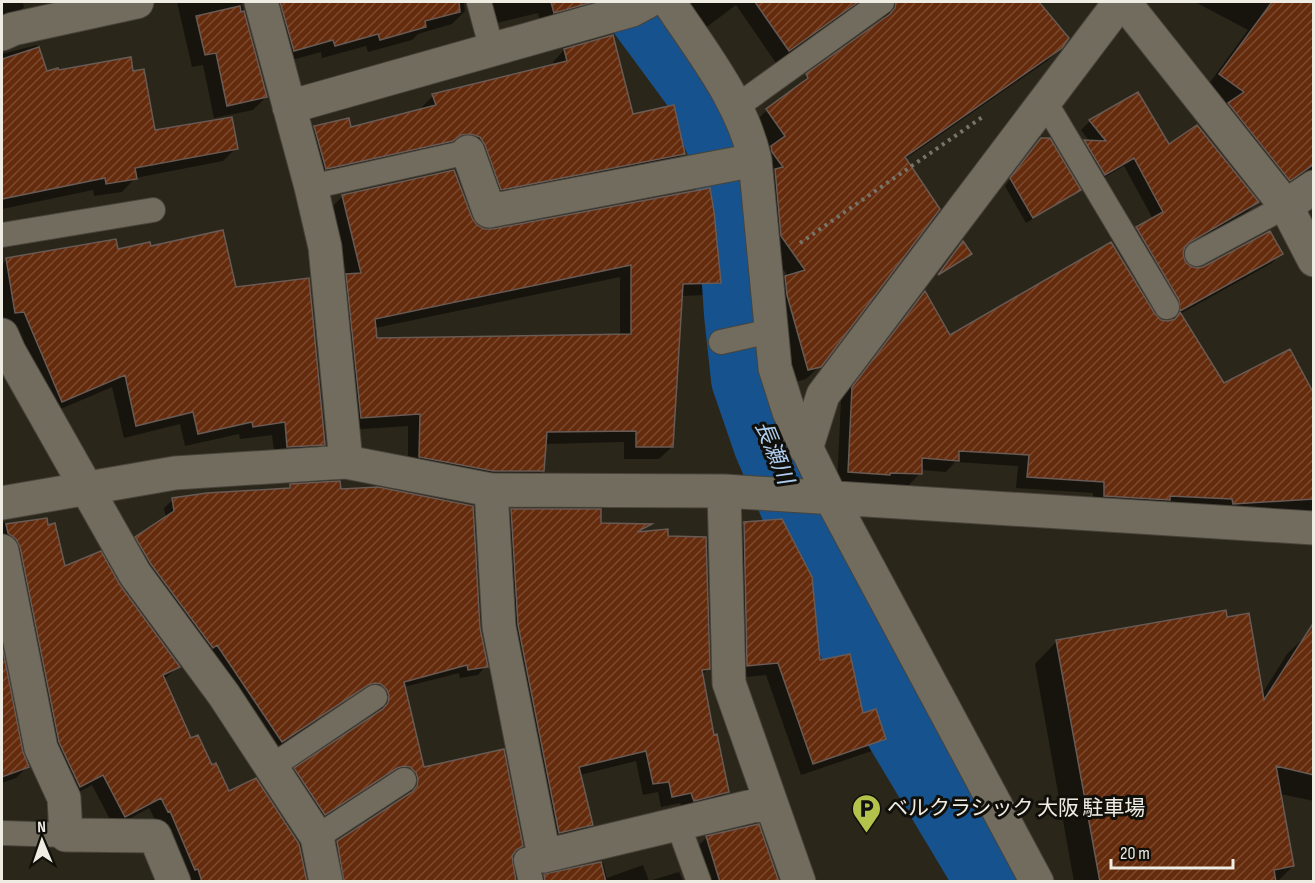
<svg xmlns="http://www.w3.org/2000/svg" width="1315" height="883" font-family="'Sofia Sans Condensed','Noto Sans JP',sans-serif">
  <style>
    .shadow { fill: #0007; fill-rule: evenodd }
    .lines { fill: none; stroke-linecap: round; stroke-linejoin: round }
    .river { stroke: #15528e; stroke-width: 74 }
    .building { fill: url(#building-hatch); stroke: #685a54; stroke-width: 1.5; fill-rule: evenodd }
    .service-casing { stroke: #48443b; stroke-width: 26 }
    .minor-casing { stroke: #48443b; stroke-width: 35 }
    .tertiary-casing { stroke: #48443b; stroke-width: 35 }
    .path { stroke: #787469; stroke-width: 4; stroke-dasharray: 3 4.5; stroke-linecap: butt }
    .service { stroke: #716c5e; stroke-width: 24 }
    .minor { stroke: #716c5e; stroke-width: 33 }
    .tertiary { stroke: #716c5e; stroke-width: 33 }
    .labels { text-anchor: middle; stroke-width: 6; stroke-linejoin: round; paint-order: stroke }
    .poi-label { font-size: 21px; fill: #efece4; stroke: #110f0a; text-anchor: start }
    .water-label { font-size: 22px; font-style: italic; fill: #aeccee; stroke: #110f0a }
  </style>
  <defs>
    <pattern id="building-hatch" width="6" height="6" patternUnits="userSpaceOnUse" patternTransform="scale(1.5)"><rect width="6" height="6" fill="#652b0d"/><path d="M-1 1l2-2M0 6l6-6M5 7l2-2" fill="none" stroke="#7b4a30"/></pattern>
  </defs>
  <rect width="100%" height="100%" fill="#2b261a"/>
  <path class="shadow" d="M2,2H27L23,3L24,7L11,19L2,22Z
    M177,2H241L266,97L253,110L214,118L203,65L192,67Z
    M261,2H464L465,11L452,24L418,34L412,40L368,52L366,46L322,58L321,52L281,63Z
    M471,2H582L583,4L570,16L541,25L538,13L497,23L495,12L481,16Z
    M682,2H863L776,63L736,5L704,29Z
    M874,2H1044L1040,5L1061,47L1047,61L904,160L820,366L806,379L795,382L773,290L788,276L769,249L758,160L771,147L754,123L767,110L795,90L807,76L883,21L884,15Z
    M1195,2H1314V168L1272,197L1203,92L1248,30Z
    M37,45L46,73H132L154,132L236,148L223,161L135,178L122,192L94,196L93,190L2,209V54Z
    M564,50L632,116L683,154L672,165L490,200L474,157L314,180L303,139L315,128L350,129L423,110L422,107L433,96L554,65L553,62Z
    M1090,121L1168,147L1257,202L1248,211L1183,249V262L1196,270L1281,253L1272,263L1180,314L1224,385L1314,397V524L1306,521L1307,510L1222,515L1093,507V493L1016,488L1018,466L955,462L946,472L921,470L920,473L909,485L877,486L837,483L841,400L914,305L924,294L950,337L1154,315L1160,321L1171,322V309L1128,238L1137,228L1153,219L1124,166L1095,183L1076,151L1085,142H1090L1081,130Z
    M1042,139L1079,189L1072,196L1026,223L1005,186Z
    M343,196L475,225L483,230L719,283L707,295L681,296L672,447L659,459H624V442L544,444L543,471L530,483L408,469V426L349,430L335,288L347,276L330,209ZM620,277V336L376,339L375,328Z
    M150,248L235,288L324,444L311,457L275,459L272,435L240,439L239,434L185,446L180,424L124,438L112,387L49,414L5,338L2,318V265L7,259Z
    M291,486L339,491L479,628L486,666L478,675L460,678L459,673L404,687L423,769L521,846L511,856L515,882H335L329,851L338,842L409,796L410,788L394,774L387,776L316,822L287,778L295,770L380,713L381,705L365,691L357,693L273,750L128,546L136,538L166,518L164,508L173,500L287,489Z
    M512,510L600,525H649L641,533L666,537L708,669L701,676L713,737L727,792L716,803L683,811L680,803L661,807L658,792L643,795L636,761L580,775L591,825L580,835L548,843L507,636L501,521Z
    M46,519L47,527L64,568L119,586L178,667L163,680L190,740L268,882H187L149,808L114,827L92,785L69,797L2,547V522L5,523V526Z
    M744,524L819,662L862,715L884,738L872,751L801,775L766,675L736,678L732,536Z
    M1226,619L1262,694L1287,654L1314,628V801L1280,794L1293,866L1277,882H1074L1035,664L1057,641Z
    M2,653L21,752L27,767L16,778L2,783Z
    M758,826L777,882H702L698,846L706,838Z
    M603,863L607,878L643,865L649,881L679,872L683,882H539L545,876Z"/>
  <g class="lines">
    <path class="river" d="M637,2L699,86L722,141L732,179L741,314L748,379L770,443L869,675L993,882"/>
  </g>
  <path class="building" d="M280,2H459L460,12L425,21L426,27L380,40L378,34L335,46L333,40L294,51Z
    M551,2H593L554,13Z
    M755,2H858L789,51Z
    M896,2H1039L1069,38L1062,48L905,157L940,209L821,367L808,370L787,295L785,276L805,270L781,236L775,169L783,167L772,152L771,146L785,136L766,109L808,78L806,74L890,14L895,8Z
    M1272,2H1314V164L1290,181L1228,103L1244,92L1219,74Z
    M240,6L241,12L244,11L267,97L227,106L216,53L205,55L196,16Z
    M613,35L633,114L674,105L685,154L501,190L485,145L480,137L471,134L461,135L453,141L326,169L314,126L349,118L351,127L436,105L432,94L567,61L564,49Z
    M39,47L47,71L58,68L59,70L131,57L133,71L144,69L155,130L232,117L238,149L135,168L137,179L106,184L105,178L2,199V59Z
    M1138,92L1169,144L1197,125L1259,202L1190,242L1185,247L1183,253L1185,261L1190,266L1196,268L1203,267L1270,231L1283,254L1180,311L1179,300L1136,227L1163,212L1134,158L1105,175L1084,140L1106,141L1089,120Z
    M1041,138H1050L1081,190L1033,218L1010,178Z
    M454,170L472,218L477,225L484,229H493L710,188L714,212L721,283L683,284L673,447H636V431L547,432L544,471H493L419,457L420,414L361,418L346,274L361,273L342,195ZM631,265V334L377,338L375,319Z
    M223,230L236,287L309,278L325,445L287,447L285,422L253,427L252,422L198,434L193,412L136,426L125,375L62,402L24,312L15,313L6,258L116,239L118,249L150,242L151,246Z
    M963,241L972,254L938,275Z
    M1111,242L1155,314L1161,320L1168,321L1175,319L1180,312L1224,383L1290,349L1314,394V499L1233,504L1232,499L1170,496V500L1104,496V482L1027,477L1029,455L959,451V461L922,458V474L890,473V475L848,472L852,387L925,291L950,335Z
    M340,481L341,489L378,487L473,506L480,628L488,667L468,670L467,665L404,682L424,767L504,749L523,846L516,850L512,856L516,882H344L337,841L412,792L417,786L418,779L416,773L410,767L404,766L397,768L325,815L294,768L383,709L388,703L389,695L387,690L381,684L375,683L368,685L282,742L217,645L213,648L151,564L135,537L174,511L172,498L207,493L290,488V484Z
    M511,509H601V523L652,524L637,532L668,529V536L706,537L710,669L702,670L714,735L717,734L729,792L694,801L691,793L672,797L669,782L653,784L646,751L579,767L593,825L559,833L518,625Z
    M47,518L48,525L55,523L65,566L101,551L120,585L180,667L163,675L191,738L198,735L212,765L216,763L229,791L256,778L299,844L307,882H202L198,869L195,870L170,811L168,812L161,798L125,817L103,775L80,787L59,742L20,547L16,539L8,533L6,524Z
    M782,519L812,577L820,660L850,654L863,713L876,709L886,739L813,764L778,663L747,666L744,522Z
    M1226,610L1227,617L1249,613L1264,700L1314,622V775L1276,766L1294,866L1274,870L1276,882H1100L1056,640Z
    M2,645L23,752L29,767L2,777Z
    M759,824L779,882H720L706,836Z
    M601,862L606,882H545L544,874Z"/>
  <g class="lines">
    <defs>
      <path id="service" d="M479,2L492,50
        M1045,102L1167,307
        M736,107L882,2
        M311,187L468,152
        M2,235L153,210
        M1197,254L1286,206
        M721,342L771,331
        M271,767L375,697
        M678,824L699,882
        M2,833L66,835
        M317,837L404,780
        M531,882L526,860L544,856"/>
      <path id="minor" d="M261,2L311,187L325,247L346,462
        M669,2C702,52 742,101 755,160L775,368L789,412L831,498L1037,882
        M2,34L13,29L137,2
        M289,107L632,10L647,2
        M468,152L489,211L755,160
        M1286,206L1314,187
        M2,335L9,351L135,574L224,695L317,837L326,882
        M806,449L823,395L1120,2
        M491,490L499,627L544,856L769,802
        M724,491L729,683L799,882
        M2,503L175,473L346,462L491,490L724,491L1314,528
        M2,551L41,748L64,798L66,835L155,836L174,882"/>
      <path id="tertiary" d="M1124,2L1286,206L1314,260"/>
    </defs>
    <use href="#service" class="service-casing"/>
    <use href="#minor" class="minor-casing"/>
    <use href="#tertiary" class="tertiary-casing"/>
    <path class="path" d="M800,243L984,116"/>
    <use href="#service" class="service"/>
    <use href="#minor" class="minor"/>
    <use href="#tertiary" class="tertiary"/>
  </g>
  <defs>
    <symbol id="parking-pin" viewBox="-11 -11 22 30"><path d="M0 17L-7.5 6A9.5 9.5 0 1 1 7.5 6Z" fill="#b3c24b" stroke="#110f0a"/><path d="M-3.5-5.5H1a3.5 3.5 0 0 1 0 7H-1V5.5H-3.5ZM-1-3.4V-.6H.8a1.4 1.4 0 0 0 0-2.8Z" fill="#111"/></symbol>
  </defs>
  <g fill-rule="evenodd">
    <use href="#parking-pin" x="850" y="792" width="33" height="45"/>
  </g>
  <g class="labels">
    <g class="poi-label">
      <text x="887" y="815">ベルクラシック 大阪 駐車場</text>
    </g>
    <g class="water-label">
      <text transform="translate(775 452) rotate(68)" y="8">長瀬川</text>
    </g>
  </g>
  <rect width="1315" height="883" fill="none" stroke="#efece4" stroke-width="6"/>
  <g transform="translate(42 841) rotate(358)" stroke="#110f0a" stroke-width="4.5" paint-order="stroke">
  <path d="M0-4.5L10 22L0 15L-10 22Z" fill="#efece4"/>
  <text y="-9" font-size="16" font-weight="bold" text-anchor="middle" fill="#efece4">N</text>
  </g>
  <path d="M1111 859v9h122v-9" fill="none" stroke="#efece4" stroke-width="3"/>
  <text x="1120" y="859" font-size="18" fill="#efece4" stroke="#110f0a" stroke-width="4.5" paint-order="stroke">20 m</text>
</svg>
